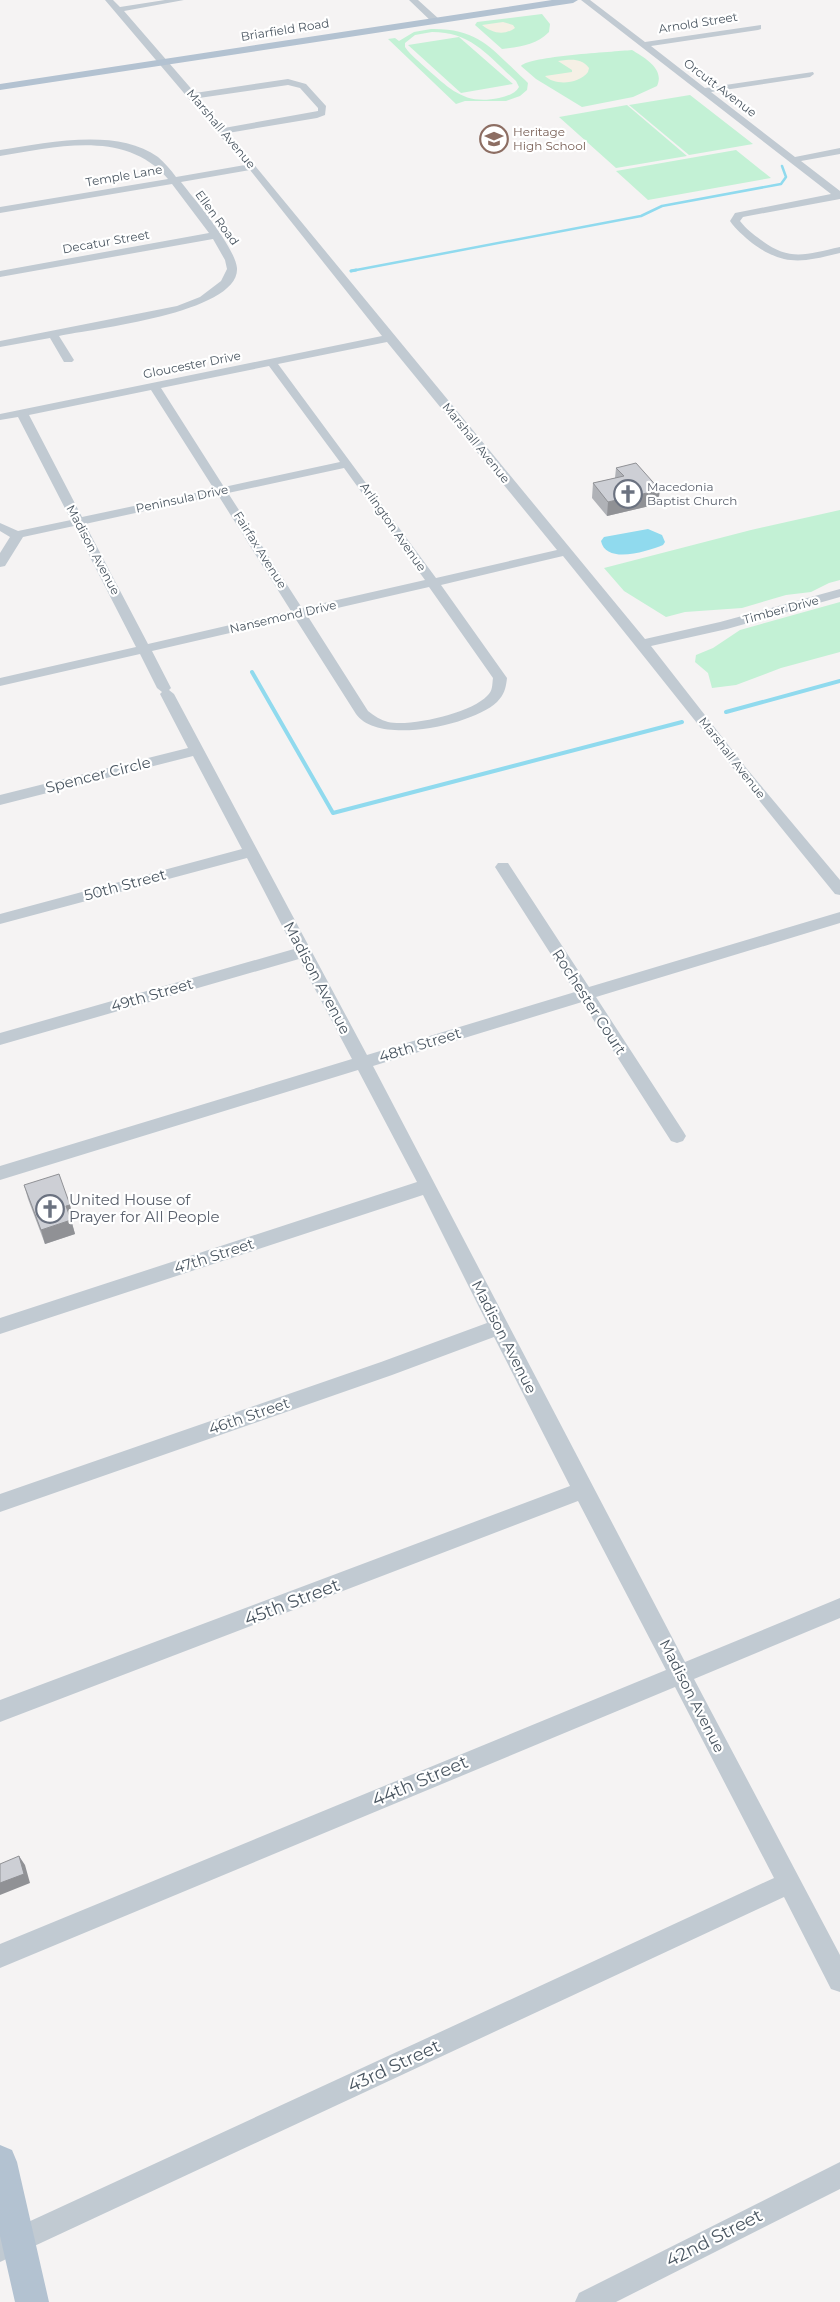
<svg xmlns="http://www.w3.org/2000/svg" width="840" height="2302" font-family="Montserrat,sans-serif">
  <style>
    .green { fill: #c3f1d5; fill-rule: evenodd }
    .sand { fill: #f5f0e5 }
    .water { fill: #90daee }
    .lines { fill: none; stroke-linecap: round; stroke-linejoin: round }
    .stream-far2 { stroke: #90daee; stroke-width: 2.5 }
    .stream-far1 { stroke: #90daee; stroke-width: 3 }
    .stream { stroke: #90daee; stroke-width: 4 }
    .minor { fill: #c1cad2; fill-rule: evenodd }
    .major { fill: #b3c2d1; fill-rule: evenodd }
    .wall { fill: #b0b2b7 }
    .shaded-wall { fill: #909195 }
    .building { fill: #cdcfd5; stroke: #909195 }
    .labels { text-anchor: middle; stroke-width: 4.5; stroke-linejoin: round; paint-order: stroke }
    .far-street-label { font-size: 12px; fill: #4a5661; stroke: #fff }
    .far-education-label { font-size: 12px; fill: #785e54; stroke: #fff; text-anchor: start }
    .far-worship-label { font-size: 12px; fill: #5b616d; stroke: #fff; text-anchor: start }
    .street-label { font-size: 15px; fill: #4a5661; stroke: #fff }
    .worship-label { font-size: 15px; fill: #5b616d; stroke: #fff; text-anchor: start }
    .near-street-label { font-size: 18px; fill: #4a5661; stroke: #fff }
  </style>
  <rect width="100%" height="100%" fill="#f5f3f3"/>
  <path class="green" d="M542,14L550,24L549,32C536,45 520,47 502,49L475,25L477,22Z
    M431,29C480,28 492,50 525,80L528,83L527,90L520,96L506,101H465L456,104L388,39L395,38L399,41L414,32ZM432,32C472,32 488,56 516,81L519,87C515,94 507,96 499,98C465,105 451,90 427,69C420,62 411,56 405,47V43L415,35Z
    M459,37L513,84L461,93L408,45Z
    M632,50C645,58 665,69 657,86L633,97L582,107L536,79L521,66C530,56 612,52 632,50Z
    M690,95L753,144L689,155L629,105Z
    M627,105L687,156L616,168L559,117Z
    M736,150L771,178L648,200L616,171Z
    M840,510V580L829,583L811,592L786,595L742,608L685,612L666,617L624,591L604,568L751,530Z
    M840,602V652L781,668L736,685L712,688L708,673L695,662L696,655L713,648L740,630Z"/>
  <path class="sand" d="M503,22L513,25L515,28C504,36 492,33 482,25Z
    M566,60C575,59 583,60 589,68L588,72C579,84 555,86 545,76L572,72V70L558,61Z"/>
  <path class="water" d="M648,529L662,535L665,542L663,545C648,551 606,565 601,541L604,537Z"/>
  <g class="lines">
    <path class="stream-far2" d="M351,271L641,216L662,206L781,184L786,177L782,166"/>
    <path class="stream-far1" d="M351,271L356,270"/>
    <path class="stream" d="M252,672L333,813L682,722
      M726,712L840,681"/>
    <path class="minor" d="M105,0H113L120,7L165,0H184L124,11L195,93L288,79L306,84L326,106L325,115L317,118L228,133L645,639L720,622L840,589V597L727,629L651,646L747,769L840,880V895L835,894C743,782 654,668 563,556L441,585L507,678C506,688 504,695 497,702C473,725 378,746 356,714L295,618L152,651L171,688L169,690L174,694L367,1055L575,992L495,867L498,863H508L589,987L840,912V923L596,997L683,1131L686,1136L683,1141L677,1143L671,1141L582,1002L373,1066L685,1662L840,1598V1618L694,1679L840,1955V1992L831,1989L784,1897L0,2262V2235L774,1878L675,1687L0,1968V1944L666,1670L578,1501L0,1722V1700L570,1486L494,1337L392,1375L0,1512V1494L381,1362L487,1323L423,1195L0,1334V1318L417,1182L358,1070L0,1180V1166L352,1059L299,959L0,1045V1033L294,949L247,858L0,924V914L242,849L193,756L0,805V795L188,748L160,694L162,692L157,688L140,654L0,686V678L136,647L74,526L23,537L5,566L0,567V553L10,537L0,531V523L18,531L71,520L18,417L0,420V414L382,336L250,170L181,182C195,200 235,247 237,268C240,313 92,329 59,336L74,360L72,362H64L50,338L0,347V341L177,306L200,297L221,281L227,269L225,260L213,239L0,277V271L209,233L172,184L0,213V207L168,179C126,129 56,147 0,156V150C46,143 117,127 158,157C165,163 171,170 176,177L245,165ZM288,85L300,88L318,108V111L224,128L199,98ZM387,342L557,550L436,578L278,364ZM269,366L340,462L224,487L161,388ZM151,390L214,489L82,517L29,415ZM344,468L425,580L302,608L228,493ZM218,495L291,611L148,644L85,524ZM429,587L493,678C492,685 493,691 487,696C471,713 411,727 388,722C381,720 374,716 368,711L307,615Z
      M409,0H418L439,19V23H433Z
      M581,0H590L645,42L761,25V29L758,30L651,46L705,88L813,72L814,74L810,77L711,92L795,157L840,148V154L801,161L840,191V199L748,216L743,217L740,221C746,229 753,234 761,240C790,262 807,254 840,247V253C803,262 785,267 752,243C744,236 736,230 730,221L735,213L831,194Z
      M840,2162V2189L616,2302H575L579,2293Z"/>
    <path class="major" d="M552,0H578L573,3L0,90V84Z
      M0,2145L12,2150L17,2162L49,2302H15L0,2236Z"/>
  </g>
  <path class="wall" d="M616,468L658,504L607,516L592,498L593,483L615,478Z
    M24,1185L70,1205L73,1219H71L75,1234L45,1244L28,1199Z"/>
  <path class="shaded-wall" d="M660,490L658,504L607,516L608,502Z
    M70,1205L73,1219L69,1220L66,1206Z
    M71,1220L75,1234L45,1244L41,1230Z
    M19,1856L25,1865L30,1883L0,1895V1883Z"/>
  <path class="building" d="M636,463L660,490L608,502L593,483L624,476L616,468Z
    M59,1174L70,1205L66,1206L71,1220L41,1230L24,1185Z
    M19,1856L24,1874L0,1883V1864Z"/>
  <defs>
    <symbol id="school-ring" viewBox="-11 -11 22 22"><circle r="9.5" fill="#fff" stroke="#8d6e63" stroke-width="1.5"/><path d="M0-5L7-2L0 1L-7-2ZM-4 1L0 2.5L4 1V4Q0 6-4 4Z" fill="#8d6e63"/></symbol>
    <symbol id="church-ring" viewBox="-11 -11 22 22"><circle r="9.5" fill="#fff" stroke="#6b7280" stroke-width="1.5"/><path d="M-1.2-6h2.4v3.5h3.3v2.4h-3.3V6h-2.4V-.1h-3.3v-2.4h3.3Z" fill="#6b7280"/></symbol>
  </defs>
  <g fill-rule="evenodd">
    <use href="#school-ring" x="478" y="123" width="32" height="32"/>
    <use href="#church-ring" x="612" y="478" width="32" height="32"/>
    <use href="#church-ring" x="34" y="1193" width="32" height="32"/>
  </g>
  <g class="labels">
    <g class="far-street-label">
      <text transform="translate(698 23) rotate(-9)" y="4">Arnold Street</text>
      <text transform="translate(285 30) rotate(-9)" y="4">Briarfield Road</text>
      <text transform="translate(720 88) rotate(37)" y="4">Orcutt Avenue</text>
      <text transform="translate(221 129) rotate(50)" y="4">Marshall Avenue</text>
      <text transform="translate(124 176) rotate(-10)" y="4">Temple Lane</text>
      <text transform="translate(217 218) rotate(54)" y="4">Ellen Road</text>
      <text transform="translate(106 242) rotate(-10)" y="4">Decatur Street</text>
      <text transform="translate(192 365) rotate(-11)" y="4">Gloucester Drive</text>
      <text transform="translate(476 443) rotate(51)" y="4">Marshall Avenue</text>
      <text transform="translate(182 499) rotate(-12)" y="4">Peninsula Drive</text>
      <text transform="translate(393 527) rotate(55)" y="4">Arlington Avenue</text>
      <text transform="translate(93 550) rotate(62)" y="4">Madison Avenue</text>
      <text transform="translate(260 550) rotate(58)" y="4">Fairfax Avenue</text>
      <text transform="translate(781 610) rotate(-15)" y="4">Timber Drive</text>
      <text transform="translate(283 617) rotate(-13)" y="4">Nansemond Drive</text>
      <text transform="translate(732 758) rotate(52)" y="4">Marshall Avenue</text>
    </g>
    <g class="far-education-label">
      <text x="513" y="136">Heritage<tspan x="513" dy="14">High School</tspan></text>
    </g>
    <g class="far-worship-label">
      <text x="647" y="491">Macedonia<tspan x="647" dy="14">Baptist Church</tspan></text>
    </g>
    <g class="street-label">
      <text transform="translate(98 775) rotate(-14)" y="5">Spencer Circle</text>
      <text transform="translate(125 885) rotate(-15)" y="5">50th Street</text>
      <text transform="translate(317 978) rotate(62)" y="5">Madison Avenue</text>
      <text transform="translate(152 995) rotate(-16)" y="5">49th Street</text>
      <text transform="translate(589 1002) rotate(57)" y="5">Rochester Court</text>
      <text transform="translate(420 1045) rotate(-17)" y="5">48th Street</text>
      <text transform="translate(214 1256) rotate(-18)" y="5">47th Street</text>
      <text transform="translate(504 1337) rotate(63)" y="5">Madison Avenue</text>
      <text transform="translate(249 1416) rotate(-19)" y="5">46th Street</text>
      <text transform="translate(692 1696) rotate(63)" y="5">Madison Avenue</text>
    </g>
    <g class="worship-label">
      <text x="69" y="1205">United House of<tspan x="69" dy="17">Prayer for All People</tspan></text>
    </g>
    <g class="near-street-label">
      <text transform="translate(292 1602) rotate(-21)" y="6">45th Street</text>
      <text transform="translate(420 1781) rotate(-23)" y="6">44th Street</text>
      <text transform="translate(394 2066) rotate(-25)" y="6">43rd Street</text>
      <text transform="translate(714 2238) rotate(-27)" y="6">42nd Street</text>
    </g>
  </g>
</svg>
